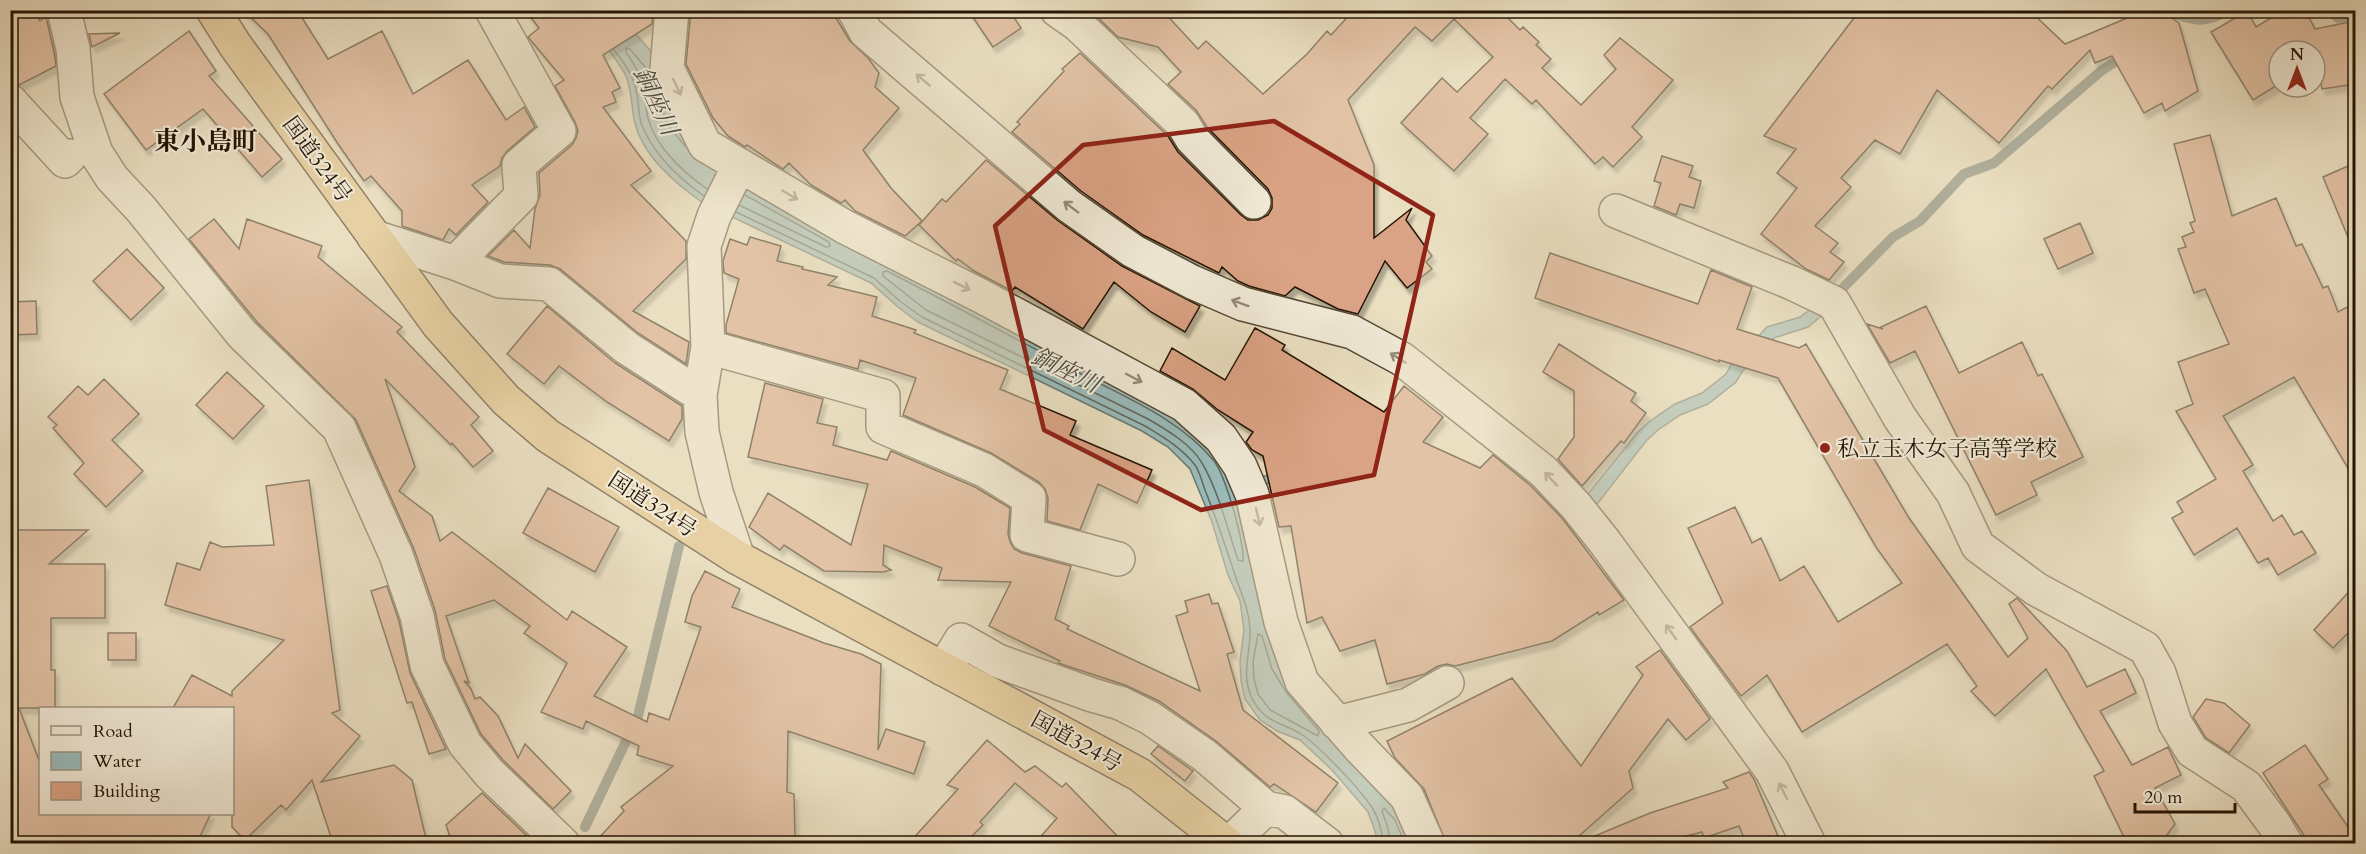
<svg xmlns="http://www.w3.org/2000/svg" width="2366" height="854" font-family="Cardo,'Noto Serif JP',serif">
  <style>
    .water { fill: #9abbba; stroke: #6b7871; stroke-width: 1.5 }
    .lines { fill: none; stroke-linecap: round; stroke-linejoin: round }
    .shore { stroke: #5f685e; stroke-width: 1.5 }
    .stream { stroke: #6b7871; stroke-width: 10 }
    .building { fill: #dba385; stroke: #241403; stroke-width: 1.5; filter: url(#shadow) }
    .minor-casing { stroke: #564732; stroke-width: 36 }
    .highway-casing { stroke: #241403; stroke-width: 36 }
    .minor { stroke: #f1ead7; stroke-width: 33 }
    .highway { stroke: #e5c080; stroke-width: 33 }
    .oneway { stroke: #958a78 }
    .marked { fill: none; stroke: #8f2418; stroke-width: 4.5; stroke-linejoin: round }
    .poi-dot { fill: #8f2418; stroke: #f1ead7; stroke-width: 2 }
    .labels { text-anchor: middle; stroke-width: 4.5; stroke-linejoin: round; paint-order: stroke }
    .street-label { font-size: 22px; fill: #241403; stroke: #f1ead7 }
    .poi-label { font-size: 22px; fill: #241403; stroke: #f1ead7; text-anchor: start }
    .water-label { font-size: 24px; font-style: italic; fill: #4d4e43; stroke: #f1ead7 }
    .quarter-label { font-size: 26px; font-weight: bold; fill: #241403; stroke: #f1ead7 }
  </style>
  <defs>
    <filter id="shadow"><feDropShadow dx="3.5" dy="6" stdDeviation="1.5" flood-color="#0004"/></filter>
  </defs>
  <rect width="100%" height="100%" fill="#eadfc1"/>
  <filter id="stains"><feTurbulence type="fractalNoise" baseFrequency=".00333" numOctaves="4"/><feColorMatrix values="0 0 0 0 .2 0 0 0 0 .09 0 0 0 0 .02 0 0 0 .5 -.17"/></filter>
  <radialGradient id="worn" r=".72"><stop offset=".6" stop-color="#630" stop-opacity="0"/><stop offset="1" stop-color="#630" stop-opacity=".3"/></radialGradient>
  <path class="water" d="M578,11L633,31L661,63L679,118L1170,406L1252,476H1273L1541,525L1564,505L1588,494L1637,433L1650,421L1675,404L1702,393L1726,374L1731,365L1767,327L1800,317L1816,305L1825,313L1808,327L1774,338L1742,372L1736,382L1708,404L1680,415L1658,430L1646,441L1598,503L1572,515L1544,531L1273,483L1255,485L1283,662L1386,782L1419,843H1377L1375,831L1368,812L1332,770L1300,740L1277,731L1260,720L1245,699L1241,681L1240,661L1244,630L1240,601L1228,575L1212,522L1190,469L1168,447L1142,431L918,322L898,307L871,283L703,203C675,183 641,155 634,119C631,104 632,88 625,74C614,54 592,29 578,11Z"/>
  <g class="lines">
    <path class="shore" d="M614,50C624,63 633,74 636,90C639,101 638,112 641,123C653,154 677,177 704,196
      M650,73L630,49L626,48V52C634,64 641,75 644,90C646,99 645,109 648,118C656,148 683,172 707,189
      M652,78L667,124L685,146
      M739,205L826,247L830,246L829,242L745,195
      M736,212L874,278L901,302L922,317L1145,426C1163,437 1182,448 1195,465C1200,472 1202,482 1205,490C1216,517 1225,545 1234,572C1240,591 1249,608 1250,629C1251,652 1241,673 1251,696C1263,724 1284,722 1304,736C1323,750 1360,789 1373,809C1379,819 1382,832 1383,844
      M887,271C953,305 1019,340 1085,376C1129,399 1182,421 1214,461C1226,477 1244,541 1243,561L1238,560C1228,530 1218,490 1202,463C1191,444 1167,430 1148,419L926,310L883,276V272Z
      M1258,634L1262,636L1272,669L1286,692L1319,731L1318,736L1270,710L1258,694L1254,679L1253,662Z
      M1390,844L1388,828L1382,811L1384,808L1395,820L1405,844"/>
    <path class="stream" d="M2329,10L2338,18L2356,15
      M2160,26L2169,12C2193,20 2205,25 2228,10
      M1833,298L1893,237L1920,221L1964,174L1994,163L2101,71L2127,54
      M585,827L638,716L679,546"/>
  </g>
  <path class="building" d="M10,10H34L40,21L46,17L54,52L56,66L19,85L10,83Z
    M243,10H297L328,59L382,31L413,94L468,60L506,120L524,107L535,127L507,151L502,158L500,166L472,185L488,202L456,235L449,229L443,240L402,226V211L371,176L364,181L338,144L268,34Z
    M525,10H653L652,24L603,55L620,88L612,92L616,102L603,107L651,171L631,185L686,241V259L633,311L689,342L686,364L638,333L560,269L550,265L504,262L488,256L514,230L530,248L535,209L540,195L539,173L572,145L576,138L578,131L575,122L555,86L564,80L528,37L539,28Z
    M691,10H831L850,41L868,58L879,73L875,87L899,108L863,150L891,188L922,221L905,236L855,211L845,200L841,203L811,185L789,163L783,169L747,145L745,147L728,136L713,118L686,64Z
    M968,10H1009L1021,28L993,47Z
    M1090,10H1162L1198,49L1206,41L1263,94L1307,54L1327,31L1331,35L1354,10H1500L1520,30L1523,27L1539,42L1536,45L1551,59L1542,68L1581,105L1616,69L1604,55L1620,38L1673,80L1632,127L1642,137L1613,167L1603,157L1595,164L1536,100L1532,104L1505,79L1470,118L1488,134L1454,171L1401,123L1442,78L1457,92L1493,57L1454,19L1432,41L1415,27L1348,100L1374,165V238L1412,208L1406,220L1432,256L1426,262L1432,269L1407,288L1385,261L1358,314L1338,309L1295,287L1285,296L1249,286L1238,281L1222,267L1219,273L1143,235L1081,191L1012,132L1020,124L1017,122L1064,71L1062,69L1080,53L1168,136L1178,152L1241,215L1248,220H1258L1268,215L1272,208V198L1268,189L1207,127L1196,110L1168,84L1181,72L1158,47L1118,37Z
    M1860,10H2029L2065,44L2127,18L2137,10H2160L2179,23L2198,91L2165,111L2162,103L2144,113L2112,56L2095,63L2090,50L2052,89L2048,86L1999,143L1937,90L1900,154L1875,140L1841,178L1851,187L1815,226L1838,243L1830,252L1844,262L1829,280L1806,269L1761,234L1797,188L1777,173L1796,149L1764,136Z
    M2284,10H2305L2315,29L2355,21V84L2322,89L2318,61L2315,63V51H2279V84L2253,100L2211,32L2247,11L2256,27Z
    M189,31L216,71L209,76L282,159L262,177L203,109L146,150L104,94Z
    M120,33L92,47L89,34Z
    M2210,135L2232,216L2276,198L2296,246L2302,244L2323,288L2328,286L2338,312L2355,303V480L2294,377L2223,416L2253,465L2243,471L2273,521L2282,515L2294,535L2302,531L2316,553L2278,575L2268,558L2258,563L2237,528L2194,555L2172,518L2183,512L2177,502L2216,479L2176,411L2193,404L2178,362L2229,344L2205,289L2194,293L2178,249L2186,247L2182,237L2194,232L2190,223L2195,221L2174,144Z
    M1662,156L1693,166L1689,177L1701,181L1694,208L1680,204L1676,215L1654,206L1661,183L1654,181Z
    M986,160L1057,220L1122,266L1200,306L1185,332L1151,312L1114,282L1083,329L1015,287L1012,291L974,271L958,259L956,261L919,225L942,199L946,202Z
    M2355,163V254L2323,177Z
    M214,219L239,249L247,219L322,246L318,257L402,327L397,332L479,417L471,425L493,451L473,467L452,443L451,445L385,379L415,467L399,491L432,516L440,541L452,532L567,620L572,611L627,647L594,696L647,722L649,713L669,720L701,627L685,622L692,596L705,571L740,589L732,607L824,643L861,654L881,664L878,750L886,729L925,742L914,774L788,731L787,792L794,794L795,839L769,843H594L624,811L621,807L673,766L637,755L639,746L586,721L583,729L541,712L567,663L524,633L530,626L494,600L446,616L469,683L464,681L471,689L475,699L480,697L498,716L518,758L525,744L571,791L553,809L503,760L481,734L445,659L435,610L414,549L356,420L257,322L189,239Z
    M2080,223L2093,253L2058,269L2044,239Z
    M750,237L781,246L777,261L803,267L802,269L837,277L828,285L877,297L872,316L916,330L914,333L1008,370L1000,389L1076,421L1070,435L1152,470L1137,503L1098,484L1080,530L1047,521L1048,498L1045,489L1039,482L991,453L903,415L916,378L860,360L858,369L726,333V325L739,279L724,273L723,261L730,239L747,245Z
    M127,249L164,288L131,320L93,281Z
    M1550,253L1698,304L1711,270L1752,287L1737,329L1799,348L1806,344L1909,518L2008,657L2028,638L2009,604L2017,598L2067,651L2087,687L2125,669L2136,693L2100,711L2132,765L2168,747L2181,775L2155,788L2175,824L2161,843H2127L2094,776L2104,771L2046,669L1995,716L1971,691L1977,686L1947,644L1802,732L1767,675L1741,696L1690,627L1723,603L1688,528L1735,507L1752,543L1761,538L1780,581L1804,566L1838,622L1902,583L1876,547L1778,378L1719,360V362L1535,298Z
    M36,301L37,334L10,335V302Z
    M547,306L615,363L682,406V419L669,441L607,402L559,366L544,384L507,354Z
    M1926,306L1959,373L2022,342L2038,376L2042,374L2083,457L2031,482L2037,495L1996,515L1915,351L1890,363L1867,324L1883,329L1881,327Z
    M1255,328L1285,345L1282,350L1384,412L1404,386L1443,417L1423,442L1480,468L1493,455L1530,485L1562,518L1624,600L1599,615L1598,612L1552,641L1455,666L1447,664L1438,666L1425,674L1387,684L1375,640L1340,651L1322,617L1307,623L1291,526L1279,527L1263,456L1252,450L1246,442L1253,432L1218,410L1193,389L1160,371L1172,348L1225,380Z
    M1559,344L1636,393L1631,401L1646,413L1624,443L1621,441L1582,486L1558,459L1574,437V391L1543,372Z
    M227,372L264,406L233,439L196,405Z
    M104,379L139,414L112,440L143,471L106,507L74,474L84,463L53,428L57,425L48,417L78,386L88,395Z
    M765,383L823,399L817,423L837,427L833,445L887,460L891,451L975,487L1010,508L1008,534L1010,542L1014,549L1022,553L1071,566L1055,619L1069,626L1067,629L1200,691L1176,616L1188,612L1185,601L1209,594L1212,604L1218,603L1234,652L1227,654L1243,710L1338,783L1316,812L1274,784L1270,787L1216,741L1159,701L1125,685L1058,663L1060,661L989,626L1011,582L938,580L942,568L884,545L883,565L891,570L883,572L824,571L784,545L780,550L749,527L768,493L851,545L868,484L748,457Z
    M309,480L340,710L332,713L360,736L321,782L394,765L412,780L427,843H333L312,780L286,810L281,805L245,840L232,827V708H173L192,675L232,696V691L284,640L165,605L177,563L200,570L210,542L222,547L274,545L266,486Z
    M548,488L619,527L595,572L523,533Z
    M10,530H88L49,564H105V618H51V670H55V708H19L40,763V813H211L197,843H10Z
    M2355,585V626L2333,648L2314,630Z
    M387,586L399,621L410,673L446,749L429,754L412,702L407,703L371,591Z
    M108,633H136V660H108Z
    M1660,650L1710,719L1686,740L1668,719L1629,771L1633,788L1571,843H1446L1424,789L1395,758L1387,741L1512,678L1581,766L1643,675L1636,667Z
    M2206,699L2224,703L2250,725L2229,753L2206,738L2193,717Z
    M987,740L1025,772L1035,766L1062,787L1066,783L1124,843H1035L1057,818L1015,783L980,822L983,825L965,843H909L958,789L947,785Z
    M2305,745L2328,779L2319,785L2355,837V843H2309L2263,773Z
    M1158,746L1193,771L1185,781L1151,754Z
    M1749,772L1754,779L1780,841L1776,843L1769,836L1746,843L1739,826L1704,838L1702,832L1660,843H1578L1650,813L1728,788L1723,782Z
    M482,793L526,835L518,843H452L446,825Z"/>
  <g class="lines">
    <defs>
      <path id="minor" d="M64,10L73,49L77,97L96,153L112,178L141,209L242,334L339,428L396,555L417,616L427,665L465,744L489,773L563,844
        M672,10L667,68L705,145L845,227L981,296L1184,405L1221,438L1240,466L1252,494L1281,622L1302,682L1358,746L1407,797L1428,844
        M854,10L866,32L1069,206L1133,251L1192,282L1243,304L1352,332L1402,359L1543,471L1576,506L1604,541L1772,771L1809,844
        M1057,10L1077,24L1183,124L1192,139L1254,202
        M10,101L65,161L70,156
        M1616,211L1792,283L1834,303L1900,418L1953,493L1978,546L2036,589L2145,648L2159,673L2175,723L2192,751L2246,786L2274,824L2286,844
        M374,237L455,263L500,281L549,284L627,348L700,395
        M455,263L521,196L519,165L559,131L492,10
        M708,347L883,396V427L984,470L1029,498L1027,535L1118,559
        M738,558L716,492L702,432L700,395L708,347L704,246L714,216L739,166
        M943,669L961,640L998,661L1092,695L1120,703L1150,718L1204,755L1266,808
        M1337,723L1408,705L1447,683
        M1229,844L1266,808L1285,812L1327,844"/>
      <path id="highway" d="M213,10L235,45L438,324L506,400L548,436L738,558L1140,775L1227,844"/>
    </defs>
    <use href="#minor" class="minor-casing"/>
    <use href="#highway" class="highway-casing"/>
    <use href="#minor" class="minor"/>
    <use href="#highway" class="highway"/>
  </g>
  <defs><path id="oneway-shaft" d="M-6 0H5M1.5-3L5.5 0L1.5 3" fill="none" stroke-width="1.6" stroke-linecap="round" stroke-linejoin="round" transform="scale(1.5)"/></defs>
  <g class="oneway">
    <use href="#oneway-shaft" transform="translate(923 80) rotate(-140)"/>
    <use href="#oneway-shaft" transform="translate(677 87) rotate(64)"/>
    <use href="#oneway-shaft" transform="translate(790 195) rotate(30)"/>
    <use href="#oneway-shaft" transform="translate(1071 207) rotate(-143)"/>
    <use href="#oneway-shaft" transform="translate(962 286) rotate(27)"/>
    <use href="#oneway-shaft" transform="translate(1240 303) rotate(-160)"/>
    <use href="#oneway-shaft" transform="translate(1398 358) rotate(-148)"/>
    <use href="#oneway-shaft" transform="translate(1134 378) rotate(28)"/>
    <use href="#oneway-shaft" transform="translate(1551 479) rotate(-133)"/>
    <use href="#oneway-shaft" transform="translate(1258 517) rotate(77)"/>
    <use href="#oneway-shaft" transform="translate(1671 632) rotate(-126)"/>
    <use href="#oneway-shaft" transform="translate(1783 791) rotate(-117)"/>
  </g>
  <path d="M0 0H2366V854H0ZM1274,121L1433,215L1374,475L1201,510L1044,430L995,226L1083,145Z" fill="#eadfc1" fill-opacity=".55" fill-rule="evenodd"/>
  <path class="marked" d="M1274,121L1433,215L1374,475L1201,510L1044,430L995,226L1083,145Z"/>
  <circle class="poi-dot" cx="1825" cy="448" r="6"/>
  <g class="labels">
    <g class="street-label">
      <text transform="translate(318 159) rotate(54)" y="8">国道324号</text>
      <text transform="translate(653 504) rotate(33)" y="8">国道324号</text>
      <text transform="translate(1077 741) rotate(29)" y="8">国道324号</text>
    </g>
    <g class="poi-label">
      <text x="1837" y="456">私立玉木女子高等学校</text>
    </g>
    <g class="water-label">
      <text transform="translate(656 101) rotate(65)" y="8">銅座川</text>
      <text transform="translate(1066 370) rotate(26)" y="8">銅座川</text>
    </g>
    <g class="quarter-label">
      <text x="206" y="150">東小島町</text>
    </g>
  </g>
  <rect width="2366" height="854" fill="none" stroke="#eadfc1" stroke-width="36"/>
  <rect x="12" y="12" width="2342" height="830" fill="none" stroke="#241403" stroke-width="3"/>
  <rect x="18" y="18" width="2330" height="818" fill="none" stroke="#241403" stroke-width="1.5"/>
  <rect x="39" y="707" width="195" height="108" fill="#f1ead7" stroke="#9f9482" stroke-width="1.5"/>
  <rect x="51" y="726" width="30" height="9" fill="#f1ead7" stroke="#9f9482" stroke-width="1.5"/>
  <text x="93" y="737" font-size="18" fill="#241403">Road</text>
  <rect x="51" y="752" width="30" height="18" fill="#9abbba" stroke="#9f9482" stroke-width="1.5"/>
  <text x="93" y="767" font-size="18" fill="#241403">Water</text>
  <rect x="51" y="782" width="30" height="18" fill="#dba385" stroke="#9f9482" stroke-width="1.5"/>
  <text x="93" y="797" font-size="18" fill="#241403">Building</text>
  <g transform="translate(2297 69)"><circle r="28" fill="#f1ead7" stroke="#9f9482" stroke-width="1.5"/>
  <path d="M0-4.5L10 22L0 15L-10 22Z" fill="#8f2418"/>
  <text y="-9" font-size="16" font-weight="bold" text-anchor="middle" fill="#241403">N</text>
  </g>
  <path d="M2135 803v9h100v-9" fill="none" stroke="#241403" stroke-width="3"/>
  <text x="2144" y="803" font-size="18" fill="#241403" stroke="#f1ead7" stroke-width="4.5" paint-order="stroke">20 m</text>
  <rect width="100%" height="100%" filter="url(#stains)"/>
  <rect width="100%" height="100%" fill="url(#worn)"/>
</svg>
